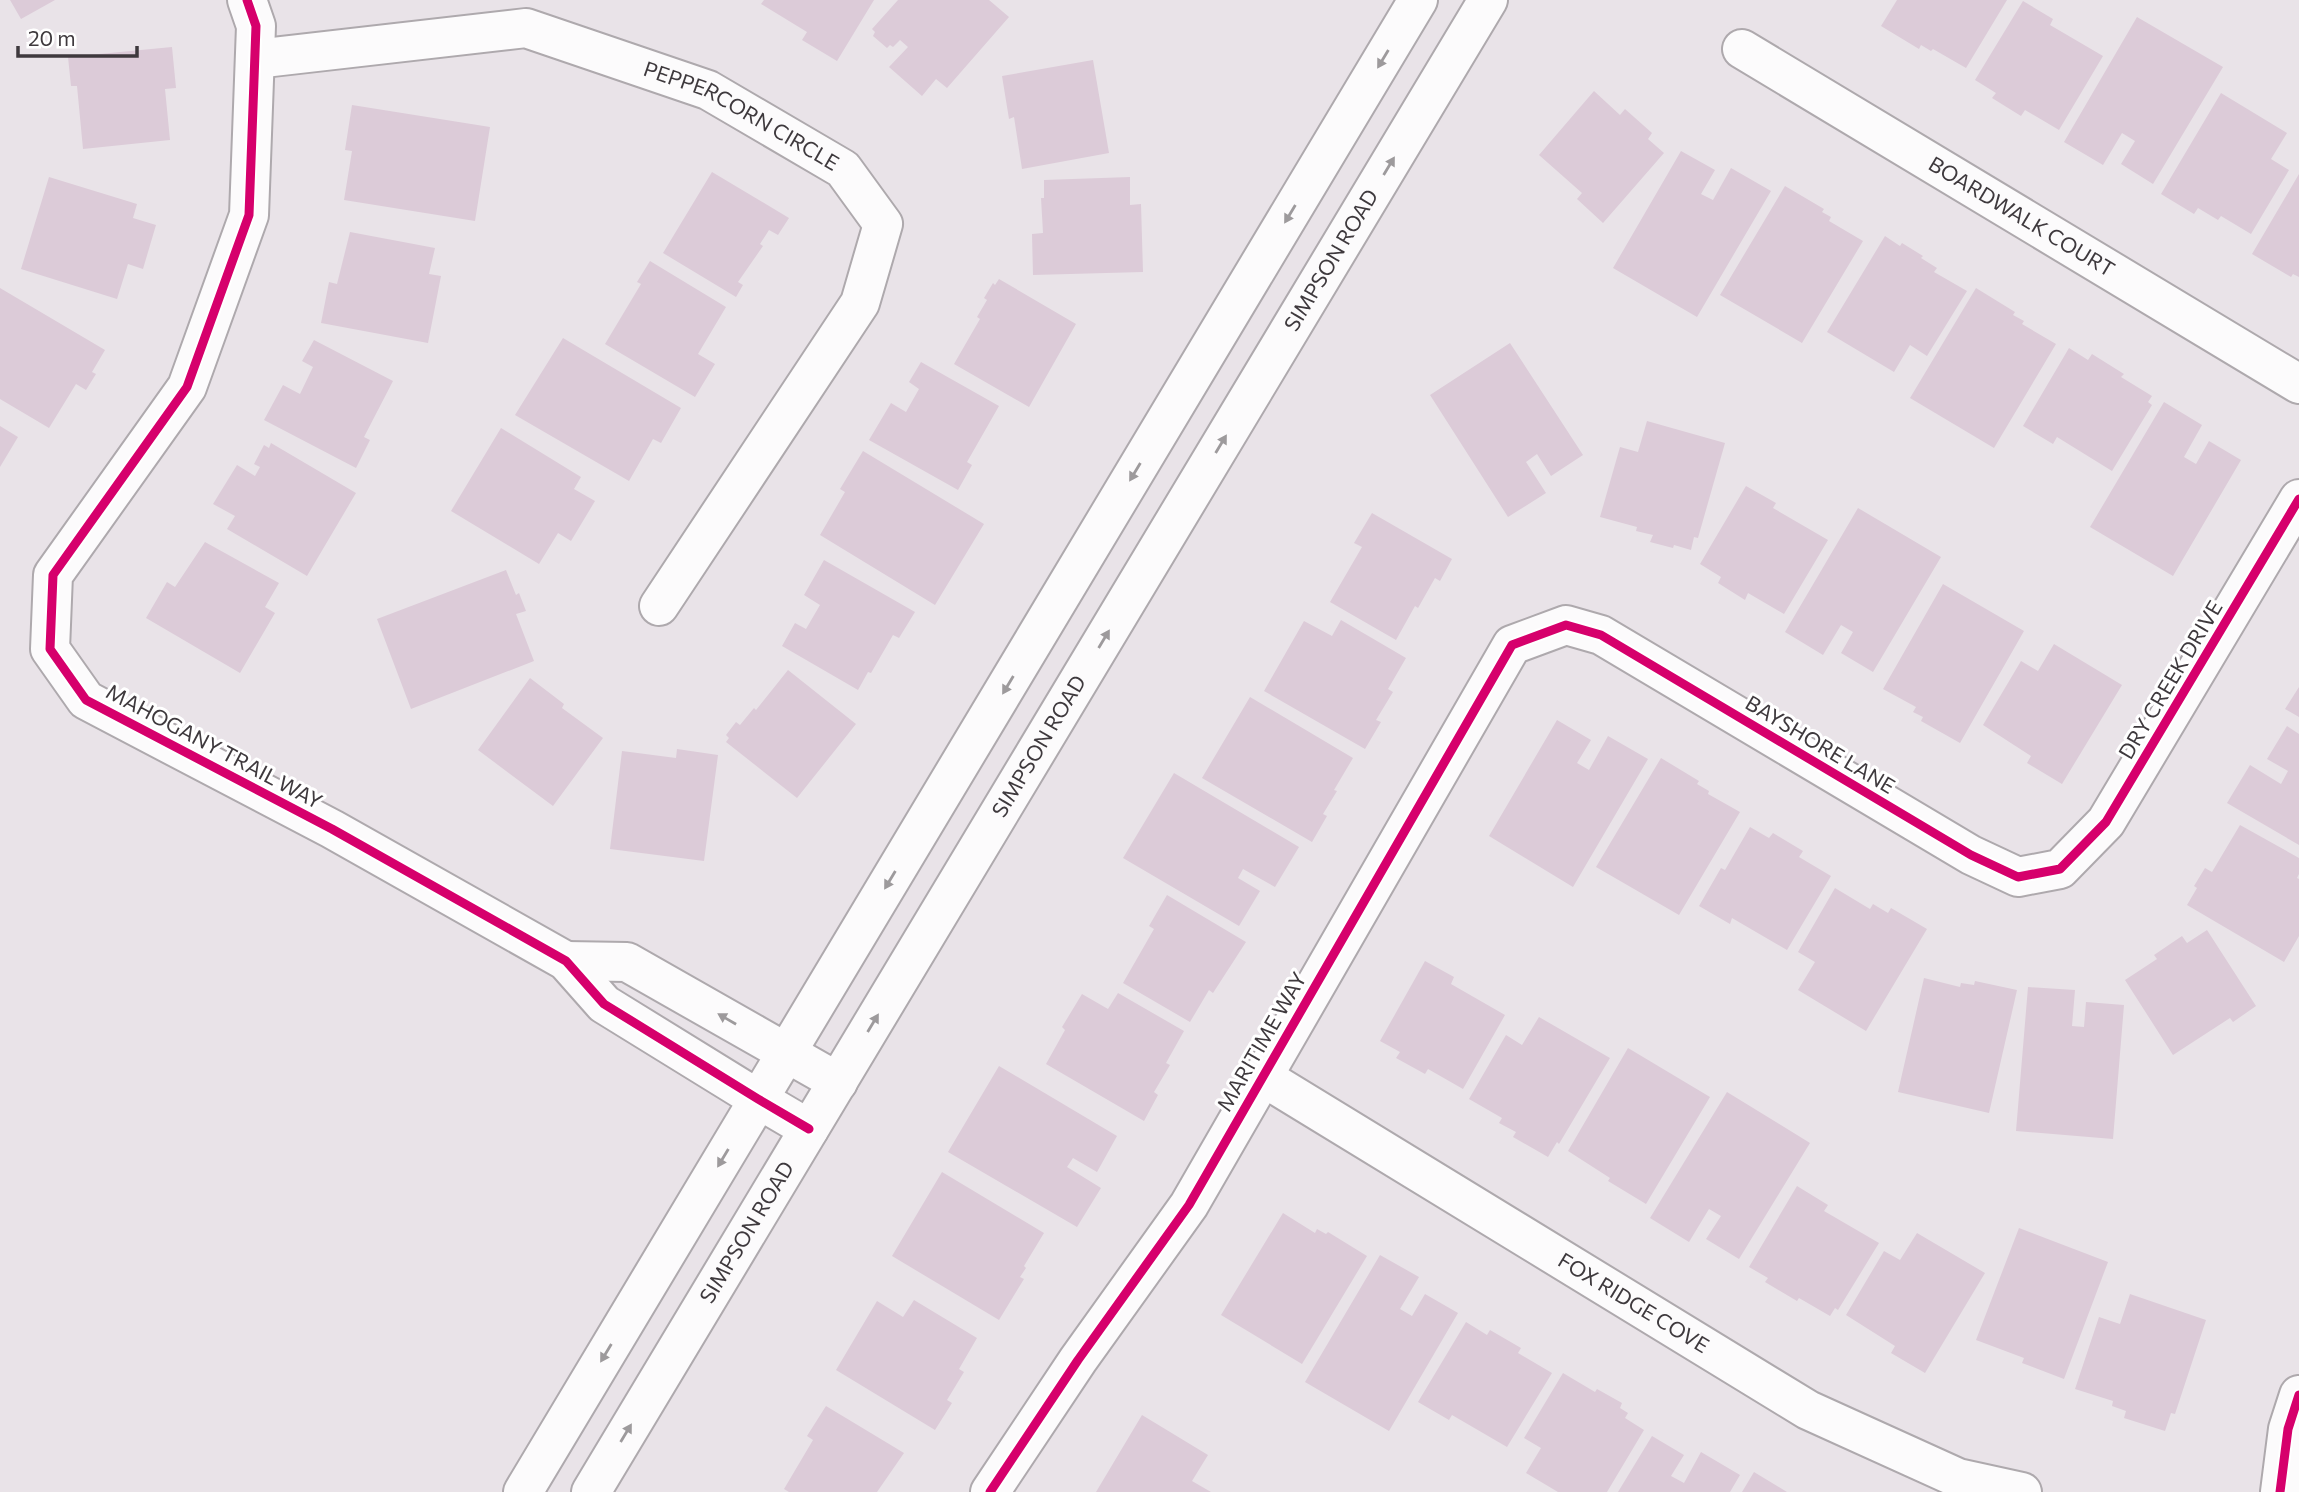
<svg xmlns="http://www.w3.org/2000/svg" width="2299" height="1492" font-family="Commissioner,sans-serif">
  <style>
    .building { fill: #dccbd8 }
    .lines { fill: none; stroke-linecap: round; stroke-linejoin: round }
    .street-casing { stroke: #aea9ad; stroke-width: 42 }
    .secondary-casing { stroke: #aea9ad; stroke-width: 42 }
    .street { stroke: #fcfbfc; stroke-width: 38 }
    .secondary { stroke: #fcfbfc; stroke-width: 38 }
    .cycleway-casing { stroke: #fff; stroke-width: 13 }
    .cycleway { stroke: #d6006c; stroke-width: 9 }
    .oneway { fill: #9d9a9c }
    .labels { text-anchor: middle; stroke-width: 6; stroke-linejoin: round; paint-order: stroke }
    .street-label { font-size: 21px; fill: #3e393d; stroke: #fff }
  </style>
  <rect width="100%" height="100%" fill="#e9e3e8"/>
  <path class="building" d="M10,0H55L21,19Z
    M764,0H874L837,61L802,40L807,32L761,4Z
    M898,0H989L1009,17L947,88L936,79L922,96L889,67L908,47L900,40L893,47L890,45L887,48L873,36L875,32L872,29Z
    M1897,0H2007L1966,68L1933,49L1931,51L1921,45L1919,49L1881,26Z
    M2023,1L2053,19L2050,25L2103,56L2059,130L2025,110L2021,116L1992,98L1996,93L1975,80Z
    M2137,17L2223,67L2153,184L2121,164L2135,141L2122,133L2103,165L2064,142Z
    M172,47L176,88L165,89L170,140L83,149L77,86H71L68,57Z
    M1093,60L1109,153L1022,169L1014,117L1009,119L1002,76Z
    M1594,91L1620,115L1625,109L1652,133L1648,139L1664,153L1603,223L1577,199L1582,193L1539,155Z
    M2221,93L2287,133L2271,159L2289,170L2251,234L2221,216L2218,220L2198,208L2194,214L2161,194Z
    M352,105L490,127L475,221L344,200L352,151L345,150Z
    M1681,151L1715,170L1701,194L1713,200L1731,168L1771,191L1697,317L1613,268Z
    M712,172L789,218L778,235L769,230L760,244L763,246L738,282L743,285L736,297L663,253Z
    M2299,174V277L2293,274L2291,277L2252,254Z
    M49,177L137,204L133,218L156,225L143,269L128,264L117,299L21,269Z
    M1130,177V205L1141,204L1143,272L1033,275L1032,234L1043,233L1041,198H1044V180Z
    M1785,186L1824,209L1822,212L1831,217L1829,221L1863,241L1802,343L1720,295Z
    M350,232L435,248L429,274L441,276L428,343L321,323L329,282L337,284Z
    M1885,236L1900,246L1902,243L1923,256L1921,258L1937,268L1934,272L1967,291L1927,356L1910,345L1894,372L1827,332Z
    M650,261L726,307L698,354L715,364L695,397L605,344L641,284L637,282Z
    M999,279L1076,324L1029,407L954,364L980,319L977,317L987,300L984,298L993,283L995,285Z
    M0,288L105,350L92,372L96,374L86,390L76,384L49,428L0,399Z
    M1976,288L2015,312L2013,315L2024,321L2022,324L2056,344L1994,448L1910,398Z
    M563,338L681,408L661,443L653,439L629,481L515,415Z
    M314,340L393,381L364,437L370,440L356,468L264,420L283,385L300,394L313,367L302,361Z
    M1510,343L1583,455L1551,476L1537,454L1526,462L1546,493L1508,517L1430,395Z
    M2069,348L2088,360L2092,354L2124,374L2121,377L2152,396L2148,402L2152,405L2112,471L2057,437L2053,444L2023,426Z
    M921,362L999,406L967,462L972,465L958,490L869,440L891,403L906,412L919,389L909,382Z
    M2164,402L2202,425L2184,457L2196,464L2209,441L2241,460L2173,576L2090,527Z
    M1647,421L1725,443L1698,538L1694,537L1691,550L1674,545L1673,548L1650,542L1653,535L1636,531L1637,527L1600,517L1620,447L1638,452Z
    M0,426L18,437L0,467Z
    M501,428L581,477L574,489L595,501L571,541L558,533L539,564L451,511Z
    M271,443L356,493L307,576L227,529L235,516L213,504L237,465L255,476L260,467L254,464L264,445L269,448Z
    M863,451L984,524L935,605L820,535L845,492L840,489Z
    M1746,486L1776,503L1773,508L1828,540L1784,614L1748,593L1745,600L1718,583L1721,577L1700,564Z
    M1858,508L1941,557L1873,672L1841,653L1853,632L1841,625L1823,655L1785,632Z
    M1372,513L1452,559L1440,581L1435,578L1418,608L1415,606L1396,640L1330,602L1362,547L1354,543Z
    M205,542L279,583L265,607L275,613L240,673L146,618L167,582L175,587Z
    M824,560L915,612L899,638L893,635L871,673L868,672L858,690L782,646L795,623L806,629L820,605L804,595Z
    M506,570L516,595L519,593L526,611L516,614L534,661L411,709L377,619Z
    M1943,584L2024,631L1960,743L1921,721L1923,717L1913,712L1916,707L1883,689Z
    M1341,620L1406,658L1388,689L1393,692L1376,720L1381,722L1365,749L1264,691L1304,621L1332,636Z
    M2054,644L2122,685L2062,784L2027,763L2031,756L1983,725L2021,661L2038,671Z
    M788,670L856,724L797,798L726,742L729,738L726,735L736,722L740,725L754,708L756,710Z
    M530,678L564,704L562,708L603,738L553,806L478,750Z
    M2299,687V717L2285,709Z
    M1250,697L1353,758L1334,790L1337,791L1323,814L1327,816L1312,842L1202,778Z
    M1557,720L1591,740L1577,763L1589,770L1608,736L1648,759L1573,887L1489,836Z
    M2287,726L2299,734V845L2227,803L2250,765L2281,784L2288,771L2267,759Z
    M677,749L718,755L704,861L610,849L622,751L676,758Z
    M1661,758L1699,781L1697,784L1709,791L1708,794L1740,812L1679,915L1596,867Z
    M1174,773L1299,847L1275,887L1243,869L1238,878L1260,891L1239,926L1123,858Z
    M2240,825L2299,858V874L2297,878L2299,879V936L2284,962L2187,905L2197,888L2194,886L2205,868L2212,872Z
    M1750,827L1769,838L1773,833L1803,851L1799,857L1831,876L1787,950L1732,918L1730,924L1699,906L1721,868L1725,870Z
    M1835,888L1870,909L1873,904L1888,913L1891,908L1927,929L1866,1031L1798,990L1815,962L1798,952Z
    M1167,895L1246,942L1213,993L1209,990L1190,1022L1123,983L1154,929L1149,926Z
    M2207,930L2256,1006L2233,1022L2230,1018L2173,1055L2125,980L2157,959L2154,955L2182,936L2187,943Z
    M1425,961L1454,977L1451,984L1505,1015L1463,1089L1428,1069L1425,1074L1396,1058L1400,1052L1380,1041Z
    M1924,978L1960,987L1961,983L1974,985L1975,981L2017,990L1989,1113L1898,1092Z
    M2028,987L2075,990L2072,1026L2084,1027L2086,1002L2124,1005L2113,1139L2016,1131Z
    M1118,993L1184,1031L1166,1063L1170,1065L1154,1092L1158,1095L1144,1121L1046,1064L1065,1030L1062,1027L1082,994L1108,1009Z
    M1539,1017L1610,1058L1559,1144L1557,1142L1548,1157L1513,1137L1516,1132L1499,1123L1502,1118L1469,1099L1506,1035L1522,1045Z
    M1628,1048L1710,1097L1646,1204L1608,1181L1610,1178L1568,1151Z
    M999,1066L1117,1136L1097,1172L1073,1158L1067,1167L1101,1188L1077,1227L948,1152Z
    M1727,1092L1810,1143L1739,1259L1706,1239L1721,1216L1709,1209L1689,1242L1650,1218Z
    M942,1172L1044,1233L1024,1266L1026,1268L1020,1277L1024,1279L999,1320L892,1256Z
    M1797,1186L1828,1205L1824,1211L1879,1243L1838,1310L1835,1308L1830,1316L1799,1298L1797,1301L1765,1282L1768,1278L1749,1267Z
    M1283,1213L1315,1233L1317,1229L1326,1234L1328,1232L1367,1256L1302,1364L1221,1315Z
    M2019,1228L2108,1262L2064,1379L2022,1363L2024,1358L1976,1340Z
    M1917,1233L1985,1273L1925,1373L1891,1353L1895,1346L1846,1315L1884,1251L1900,1260Z
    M1380,1255L1419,1277L1400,1309L1412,1316L1425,1294L1458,1313L1389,1431L1305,1382Z
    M2130,1294L2206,1320L2175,1414L2171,1413L2165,1431L2124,1418L2126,1411L2112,1406L2113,1401L2075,1389L2099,1317L2120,1324Z
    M914,1300L977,1338L959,1369L964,1372L947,1400L952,1403L935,1430L836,1370L877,1301L903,1317Z
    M1466,1322L1487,1335L1490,1330L1521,1348L1518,1353L1552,1373L1507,1447L1452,1415L1449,1420L1418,1402Z
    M1563,1373L1595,1392L1597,1389L1622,1403L1620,1408L1628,1413L1625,1418L1644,1430L1607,1492H1558L1526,1473L1541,1448L1524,1438Z
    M826,1406L904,1453L877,1492H789L784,1489L813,1440L807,1436Z
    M1142,1415L1208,1455L1192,1481L1211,1492H1096Z
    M1652,1436L1684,1455L1671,1476L1684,1483L1701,1452L1740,1475L1730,1492H1618Z
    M1754,1472L1787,1492H1742Z"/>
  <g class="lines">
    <defs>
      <g id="street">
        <path d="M247,0L256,26L249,215L187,387L53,575L50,649L86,700L332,829L566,961L604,1004L758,1099L809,1129"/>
        <path id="s1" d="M1742,49L2299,384"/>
        <path id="s2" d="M255,59L526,28L708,90L843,169L883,224L860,303L659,606"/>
        <path d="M566,961L627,962L838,1082"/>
        <path id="s3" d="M1263,1077L1808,1410L1958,1478L2022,1492"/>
        <path d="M990,1492L1078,1360L1189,1205L1512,645L1566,625L1601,635L1971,855L2018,877L2060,869L2106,822L2299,499"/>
      </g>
      <g id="secondary">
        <path d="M523,1492L1418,0"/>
        <path id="s4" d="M591,1492L1488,0"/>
        <path d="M2280,1492L2288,1429L2299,1395"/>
      </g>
    </defs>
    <use href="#street" class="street-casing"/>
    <use href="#secondary" class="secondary-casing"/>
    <use href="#street" class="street"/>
    <use href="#secondary" class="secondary"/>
    <defs>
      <path id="cycleway" d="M247,0L256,26L249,215L187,387L53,575L50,649L86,700L332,829L566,961L604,1004L758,1099L809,1129
        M990,1492L1078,1360L1189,1205L1512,645L1566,625L1601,635L1971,855L2018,877L2060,869L2106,822L2299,499
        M2280,1492L2288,1429L2299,1395"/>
    </defs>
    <use href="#cycleway" class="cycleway-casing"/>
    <use href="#cycleway" class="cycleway"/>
  </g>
  <defs><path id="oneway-solid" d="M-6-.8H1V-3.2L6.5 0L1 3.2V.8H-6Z" transform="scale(1.75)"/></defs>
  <g class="oneway">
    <use href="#oneway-solid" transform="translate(1383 59) rotate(121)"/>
    <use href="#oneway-solid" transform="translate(1389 166) rotate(-59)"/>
    <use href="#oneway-solid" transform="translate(1290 214) rotate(121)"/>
    <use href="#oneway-solid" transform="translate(1221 444) rotate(-59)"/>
    <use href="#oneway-solid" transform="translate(1135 472) rotate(121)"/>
    <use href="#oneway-solid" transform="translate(1104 639) rotate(-59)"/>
    <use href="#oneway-solid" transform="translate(1008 685) rotate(121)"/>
    <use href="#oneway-solid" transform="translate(890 880) rotate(121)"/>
    <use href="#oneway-solid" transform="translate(727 1019) rotate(-150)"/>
    <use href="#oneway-solid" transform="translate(873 1023) rotate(-59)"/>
    <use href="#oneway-solid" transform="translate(723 1158) rotate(121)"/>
    <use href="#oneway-solid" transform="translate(606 1353) rotate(121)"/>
    <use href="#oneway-solid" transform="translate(626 1433) rotate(-59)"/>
  </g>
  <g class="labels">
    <g class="street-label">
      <text dy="7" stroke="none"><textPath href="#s2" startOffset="506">PEPPERCORN CIRCLE</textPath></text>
      <text dy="7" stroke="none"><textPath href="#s1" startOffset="326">BOARDWALK COURT</textPath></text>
      <text dy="7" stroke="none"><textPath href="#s4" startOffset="1437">SIMPSON ROAD</textPath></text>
      <text transform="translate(2171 680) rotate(-59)" y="7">DRY CREEK DRIVE</text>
      <text transform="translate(1820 745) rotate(31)" y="7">BAYSHORE LANE</text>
      <text dy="7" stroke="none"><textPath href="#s4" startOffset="870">SIMPSON ROAD</textPath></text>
      <text transform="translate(214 747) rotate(28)" y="7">MAHOGANY TRAIL WAY</text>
      <text transform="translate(1262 1042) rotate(-60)" y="7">MARITIME WAY</text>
      <text dy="7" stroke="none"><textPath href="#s4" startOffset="303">SIMPSON ROAD</textPath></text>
      <text dy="7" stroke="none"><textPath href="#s3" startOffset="434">FOX RIDGE COVE</textPath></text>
    </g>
  </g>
  <path d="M18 46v10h119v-10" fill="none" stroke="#3e393d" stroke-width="3.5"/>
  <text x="28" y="46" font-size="21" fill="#3e393d" stroke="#ffffff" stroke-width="5" paint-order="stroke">20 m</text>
</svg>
